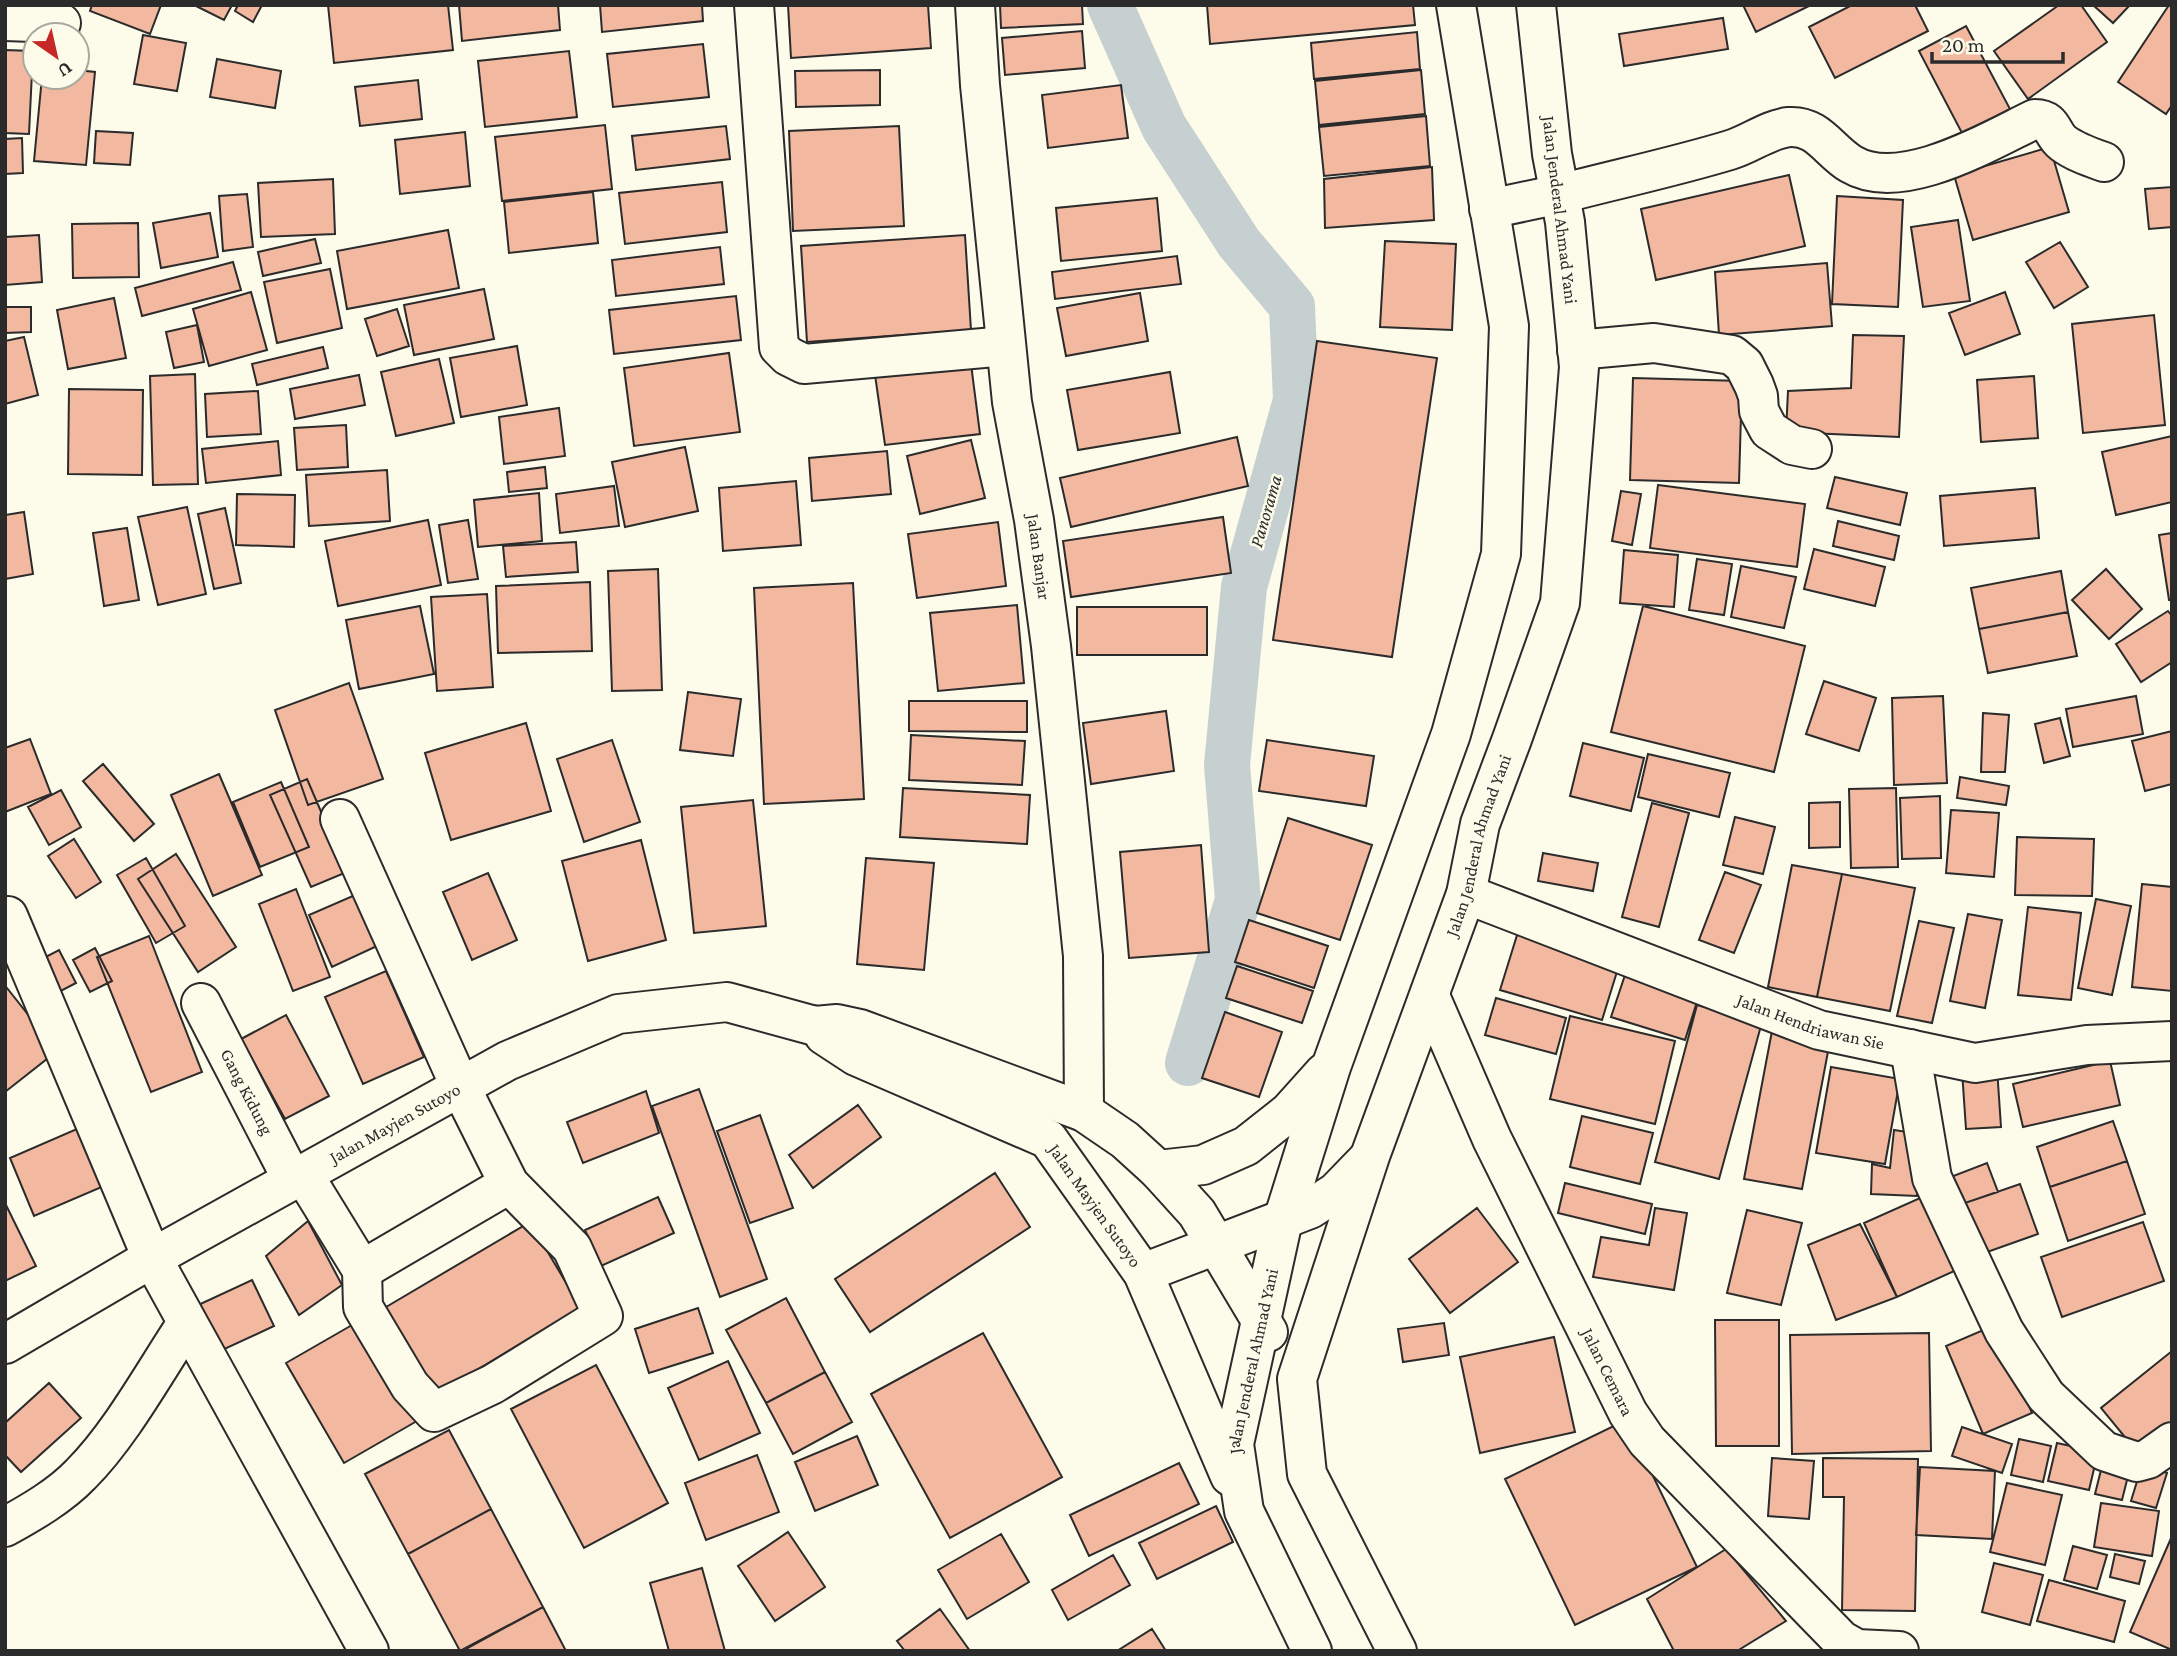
<svg xmlns="http://www.w3.org/2000/svg" width="2177" height="1656" font-family="'Crimson Pro',serif">
  <style>
    .lines { fill: none; stroke-linecap: round; stroke-linejoin: round }
    .canal { stroke: #c7d0d0; stroke-width: 46 }
    .building { fill: #f2b8a0; stroke: #2b2b2b; stroke-width: 2 }
    .minor-casing { stroke: #2b2b2b; stroke-width: 42 }
    .major-casing { stroke: #2b2b2b; stroke-width: 42 }
    .minor { stroke: #fdfbea; stroke-width: 38 }
    .major { stroke: #fdfbea; stroke-width: 38 }
    .labels { text-anchor: middle; stroke-width: 5; stroke-linejoin: round; paint-order: stroke }
    .street-label { font-size: 18px; fill: #2b2b2b; stroke: #fdfbea }
    .water-label { font-size: 19px; font-style: italic; fill: #2b2b2b; stroke: #fdfbea }
  </style>
  <rect width="100%" height="100%" fill="#fdfbea"/>
  <g class="lines">
    <path class="canal" d="M1110,5L1164,127L1239,243L1292,306L1296,400L1244,587L1227,765L1238,900L1188,1063"/>
  </g>
  <path class="building" d="M92,5H161L150,34L90,11Z
    M194,5H232L224,20Z
    M238,5H262L253,22L235,11Z
    M328,5H448L453,50L334,63Z
    M459,5H558L560,30L462,41Z
    M600,5H702L703,21L602,32Z
    M788,5H928L931,48L791,58Z
    M1000,5H1082L1083,24L1001,28Z
    M1207,5H1413L1415,25L1210,44Z
    M1743,5H1811L1756,32Z
    M1852,5H1915L1928,31L1835,78L1809,27Z
    M2059,5H2081L2107,42L2028,99L1994,51Z
    M2093,5H2130L2113,23Z
    M2169,5H2172V105L2166,114L2118,82Z
    M1723,18L1728,49L1624,66L1619,34Z
    M1966,26L2010,109L1963,135L1919,51Z
    M1082,31L1085,68L1005,75L1002,38Z
    M1417,32L1420,69L1314,79L1311,43Z
    M143,35L186,43L177,91L134,84Z
    M703,44L709,97L613,107L607,54Z
    M5,50L33,51L29,134L5,133Z
    M569,51L577,117L485,127L478,61Z
    M217,59L281,71L275,108L210,97Z
    M77,70L95,72L86,165L34,161L42,77H77Z
    M880,70V105L796,107L795,71Z
    M1421,70L1425,114L1319,125L1315,81Z
    M418,80L422,119L360,126L355,87Z
    M1121,85L1128,138L1048,148L1042,95Z
    M1426,116L1430,166L1324,176L1319,127Z
    M605,125L612,189L502,201L495,137Z
    M726,126L730,159L636,170L632,136Z
    M899,126L904,226L793,231L789,131Z
    M96,131L133,133L130,165L94,163Z
    M465,132L470,186L400,194L395,140Z
    M22,138L23,173L5,174V139Z
    M2050,147L2069,212L1973,240L1954,175Z
    M1432,167L1434,220L1325,228L1324,179Z
    M1789,175L1805,246L1656,280L1641,209Z
    M333,179L335,234L261,237L258,183Z
    M722,182L727,232L625,244L619,193Z
    M2172,187V227L2149,229L2145,189Z
    M593,192L598,243L509,253L504,202Z
    M247,194L253,247L223,251L219,196Z
    M1837,196L1903,200L1898,307L1832,304Z
    M1157,198L1162,251L1061,261L1056,208Z
    M210,213L218,257L161,268L153,223Z
    M1958,220L1970,301L1923,307L1911,227Z
    M138,223L139,277L73,278L72,224Z
    M448,230L459,288L347,309L337,251Z
    M39,235L42,282L5,285V237Z
    M965,235L971,330L807,342L801,246Z
    M315,239L321,263L263,276L258,252Z
    M1385,241L1456,244L1452,330L1380,327Z
    M2060,242L2088,287L2054,308L2026,262Z
    M720,247L724,284L616,296L612,260Z
    M1177,256L1181,284L1055,299L1052,272Z
    M233,262L241,290L142,316L135,288Z
    M1827,263L1832,326L1719,335L1715,272Z
    M330,269L342,328L277,343L264,282Z
    M484,289L494,339L414,355L404,305Z
    M251,292L267,350L209,366L193,309Z
    M2005,292L2020,334L1965,355L1949,313Z
    M1140,293L1148,341L1066,356L1057,308Z
    M736,296L741,340L614,354L609,310Z
    M114,298L126,358L68,369L57,310Z
    M5,307H31V332L5,333Z
    M397,309L409,346L377,356L365,319Z
    M2154,315L2165,425L2083,433L2072,324Z
    M197,325L204,362L174,368L166,332Z
    M1853,335L1904,336L1899,437L1786,432L1788,391L1851,388Z
    M24,337L38,395L5,404V341Z
    M1317,341L1437,358L1392,657L1273,640Z
    M517,346L527,405L461,417L450,358Z
    M323,347L328,368L257,385L252,364Z
    M729,353L740,432L634,446L624,368Z
    M439,359L454,423L396,436L381,372Z
    M971,364L980,434L885,445L875,375Z
    M1170,372L1180,433L1078,450L1067,390Z
    M195,374L198,484L153,485L150,376Z
    M359,375L365,405L295,419L290,389Z
    M2034,376L2038,438L1981,442L1977,380Z
    M1633,378L1742,381L1739,483L1630,480Z
    M69,389L143,390L142,475L68,474Z
    M258,391L261,434L207,437L205,394Z
    M559,408L565,456L504,464L499,417Z
    M346,425L348,467L297,470L294,428Z
    M2172,436V502L2116,515L2102,452Z
    M1237,437L1248,486L1071,527L1060,478Z
    M971,440L985,498L920,514L907,456Z
    M278,441L281,475L206,483L202,449Z
    M685,447L698,511L625,527L612,462Z
    M887,451L891,494L812,501L809,458Z
    M545,467L547,488L509,492L507,472Z
    M387,470L390,521L309,526L306,475Z
    M1835,477L1907,493L1900,525L1827,508Z
    M796,481L801,545L723,551L719,488Z
    M1658,485L1805,504L1797,567L1650,548Z
    M614,486L619,526L560,533L556,494Z
    M2035,488L2039,538L1944,546L1940,496Z
    M1621,491L1641,494L1632,545L1612,541Z
    M539,493L542,541L478,547L474,500Z
    M237,494L295,495L294,547L236,545Z
    M187,507L206,594L158,605L138,517Z
    M225,508L241,583L214,589L198,514Z
    M24,512L33,574L5,579V515Z
    M1223,517L1231,573L1071,597L1063,541Z
    M428,520L441,585L338,606L325,541Z
    M468,520L478,579L448,583L439,525Z
    M1838,521L1899,536L1894,560L1833,546Z
    M998,522L1006,586L917,598L908,534Z
    M127,528L139,600L104,606L93,533Z
    M2172,533V600H2169L2159,535Z
    M576,542L578,572L506,577L503,546Z
    M1814,549L1885,567L1875,606L1804,589Z
    M1624,550L1678,555L1674,607L1620,603Z
    M1697,559L1732,564L1724,615L1689,610Z
    M1741,566L1796,577L1784,628L1731,617Z
    M658,569L662,690L612,691L608,571Z
    M2106,569L2142,609L2109,639L2072,600Z
    M2061,571L2068,612L1979,629L1971,588Z
    M590,582L592,651L498,653L496,586Z
    M853,583L864,799L764,804L754,588Z
    M487,594L493,687L437,691L431,597Z
    M1017,605L1024,683L938,691L930,613Z
    M420,606L434,674L359,689L346,620Z
    M1643,606L1805,646L1774,772L1611,732Z
    M1077,607H1207V655H1077Z
    M2168,611L2172,616V662L2141,682L2116,644Z
    M2068,612L2077,656L1988,673L1979,629Z
    M1824,681L1876,698L1859,751L1806,734Z
    M349,683L383,779L308,805L275,710Z
    M688,692L741,699L733,756L680,750Z
    M1943,696L1947,783L1894,785L1892,698Z
    M2136,696L2143,734L2073,747L2066,709Z
    M909,701H1027V732L909,731Z
    M1166,711L1174,771L1091,784L1083,723Z
    M1983,713L2009,715L2005,772H1981Z
    M2060,718L2070,756L2044,763L2035,724Z
    M526,723L551,811L451,840L425,753Z
    M2172,731V784L2145,791L2132,741Z
    M911,735L1025,741L1022,785L909,780Z
    M30,739L51,794L5,812V748Z
    M612,740L640,822L584,842L557,759Z
    M1267,740L1374,756L1366,806L1259,791Z
    M1583,743L1644,758L1631,811L1570,796Z
    M1648,754L1730,773L1719,817L1638,797Z
    M103,764L154,824L134,841L83,781Z
    M219,774L262,875L213,896L171,795Z
    M1960,777L2009,786L2006,805L1957,798Z
    M307,779L347,872L311,887L270,795Z
    M281,782L309,847L260,867L233,802Z
    M903,788L1030,795L1027,844L900,837Z
    M1896,788L1898,867L1851,868L1849,789Z
    M61,790L81,827L49,845L28,807Z
    M1940,796L1941,858L1902,859L1900,798Z
    M753,800L766,926L694,933L681,807Z
    M1840,802V847L1809,848V803Z
    M1652,803L1689,813L1659,927L1622,917Z
    M1951,810L1999,813L1994,877L1946,873Z
    M1735,817L1775,827L1763,874L1723,865Z
    M1288,818L1372,845L1340,940L1257,913Z
    M2017,837L2094,839L2092,896L2015,895Z
    M74,839L101,882L76,898L48,856Z
    M641,840L666,940L588,961L562,861Z
    M1201,845L1209,952L1129,958L1120,852Z
    M1543,853L1598,863L1593,891L1538,881Z
    M176,854L236,947L198,972L138,879Z
    M146,858L185,926L156,943L117,875Z
    M866,858L934,863L924,970L857,964Z
    M1792,865L1842,874L1817,997L1768,987Z
    M1725,872L1761,885L1734,953L1699,940Z
    M488,873L517,940L472,960L443,892Z
    M1842,874L1915,888L1890,1011L1817,997Z
    M2142,884L2172,887V991L2132,987Z
    M296,889L330,977L293,991L259,904Z
    M355,895L377,946L332,967L309,915Z
    M2096,899L2131,906L2112,995L2078,988Z
    M2028,907L2081,913L2071,1000L2018,995Z
    M1968,914L2002,920L1985,1008L1950,1001Z
    M1249,920L1328,946L1314,988L1235,962Z
    M1919,921L1954,928L1932,1023L1897,1016Z
    M1518,932L1620,962L1602,1020L1500,990Z
    M149,936L202,1072L151,1092L97,957Z
    M95,948L112,981L90,992L73,960Z
    M59,950L76,983L53,995L36,962Z
    M1237,966L1313,991L1302,1023L1226,998Z
    M1627,969L1700,992L1685,1040L1611,1017Z
    M386,971L424,1057L363,1084L325,997Z
    M7,988L57,1051L5,1092V989Z
    M1496,998L1566,1018L1556,1054L1485,1035Z
    M1697,1005L1762,1022L1719,1179L1655,1162Z
    M1225,1012L1282,1032L1259,1097L1202,1078Z
    M286,1015L329,1096L285,1119L241,1039Z
    M1570,1016L1675,1041L1655,1124L1550,1099Z
    M1772,1031L1830,1041L1802,1189L1744,1179Z
    M2110,1061L2120,1105L2023,1127L2013,1084Z
    M1831,1067L1900,1079L1885,1164L1816,1153Z
    M1997,1068L2001,1127L1966,1129L1962,1071Z
    M699,1089L767,1279L720,1297L652,1106Z
    M646,1091L659,1133L583,1163L567,1122Z
    M858,1105L881,1137L813,1188L789,1155Z
    M760,1115L793,1208L750,1223L717,1131Z
    M1582,1116L1653,1133L1640,1184L1570,1167Z
    M2113,1121L2127,1161L2050,1187L2037,1147Z
    M86,1125L111,1183L34,1216L10,1158Z
    M1894,1130L1921,1134L1917,1196L1871,1194L1872,1164L1890,1168Z
    M2127,1161L2145,1214L2068,1241L2050,1187Z
    M1987,1163L1998,1192L1959,1205L1948,1178Z
    M995,1173L1030,1227L870,1332L835,1279Z
    M1565,1183L1652,1204L1645,1234L1558,1213Z
    M2020,1184L2038,1234L1976,1256L1959,1205Z
    M1929,1194L1963,1267L1897,1297L1864,1223Z
    M658,1197L674,1233L601,1266L585,1230Z
    M5,1203L36,1266L5,1281Z
    M1477,1208L1518,1262L1450,1313L1409,1259Z
    M1655,1208L1687,1213L1674,1290L1593,1277L1601,1237L1649,1245Z
    M1747,1210L1802,1223L1781,1305L1727,1293Z
    M308,1221L342,1285L299,1315L266,1256Z
    M530,1222L581,1308L433,1396L381,1310Z
    M2143,1222L2164,1281L2062,1317L2041,1257Z
    M1860,1224L1897,1297L1836,1320L1808,1245Z
    M252,1280L274,1326L218,1352L196,1306Z
    M786,1298L825,1372L766,1403L726,1330Z
    M698,1308L713,1353L649,1373L635,1329Z
    M1715,1320H1779V1446H1716Z
    M359,1321L417,1421L344,1463L286,1363Z
    M1444,1323L1449,1355L1403,1362L1398,1329Z
    M1995,1325L2032,1413L1983,1434L1946,1346Z
    M983,1333L1062,1477L950,1538L871,1394Z
    M1929,1333L1931,1451L1792,1454L1790,1335Z
    M1554,1337L1575,1432L1480,1453L1460,1357Z
    M2172,1351V1426L2138,1453L2101,1408Z
    M728,1361L760,1433L699,1460L668,1388Z
    M596,1365L668,1503L584,1548L511,1409Z
    M825,1372L852,1422L793,1454L766,1403Z
    M49,1383L81,1418L21,1472L5,1455V1423Z
    M1626,1420L1697,1567L1575,1625L1505,1479Z
    M1962,1427L2012,1444L2002,1473L1952,1456Z
    M449,1430L491,1509L408,1554L365,1474Z
    M857,1436L878,1485L815,1511L795,1462Z
    M2019,1439L2051,1446L2043,1482L2011,1475Z
    M2057,1443L2098,1452L2089,1490L2048,1481Z
    M757,1455L779,1512L706,1540L685,1483Z
    M1772,1458L1814,1461L1809,1519L1768,1516Z
    M1823,1458L1918,1459L1915,1611L1842,1610L1844,1497H1823Z
    M2104,1458L2131,1464L2122,1500L2095,1494Z
    M1179,1463L1199,1504L1089,1556L1070,1515Z
    M2142,1465L2167,1473L2156,1508L2131,1501Z
    M1920,1467L1995,1471L1992,1539L1916,1535Z
    M2007,1483L2062,1495L2045,1565L1990,1552Z
    M2101,1503L2159,1511L2152,1556L2094,1547Z
    M1216,1506L1233,1542L1157,1579L1139,1543Z
    M491,1509L543,1607L460,1651L408,1554Z
    M788,1532L825,1587L775,1621L738,1566Z
    M1001,1534L1029,1582L967,1619L938,1570Z
    M2172,1536V1650L2130,1632Z
    M2073,1546L2107,1555L2097,1589L2064,1580Z
    M1726,1549L1786,1621L1737,1651H1674L1647,1599Z
    M2115,1554L2145,1561L2139,1584L2110,1577Z
    M1113,1555L1130,1585L1068,1620L1052,1590Z
    M1994,1563L2043,1575L2030,1625L1982,1612Z
    M702,1568L725,1651H669L650,1583Z
    M2049,1580L2125,1601L2114,1642L2037,1621Z
    M543,1607L566,1651H462Z
    M940,1609L970,1651H905L897,1641Z
    M1152,1629L1166,1651H1117Z"/>
  <g class="lines">
    <defs>
      <g id="minor">
        <path d="M754,5L779,347L788,356L804,364L1006,346"/>
        <path id="s1" d="M975,5L980,85L1012,402L1034,520L1051,646L1083,956L1084,1112"/>
        <path d="M5,21L61,23"/>
        <path d="M1560,194C1617,179 1674,167 1730,150C1750,144 1769,129 1789,127C1818,125 1829,151 1851,164C1901,194 1989,141 2035,119C2054,119 2051,134 2063,143C2075,152 2090,157 2104,162"/>
        <path d="M1577,350L1654,343L1732,355L1744,365L1754,385L1758,396L1759,411L1769,430L1792,445L1812,449"/>
        <path id="s2" d="M1466,894L1819,1030L1975,1063L2087,1045L2172,1041"/>
        <path d="M8,916L152,1258L369,1651"/>
        <path id="s3" d="M1430,996L1492,1139L1628,1413L1647,1441L1841,1640L1857,1649L1899,1651"/>
        <path id="s4" d="M201,1003L292,1179"/>
        <path d="M1910,1049L1932,1178L2004,1331L2046,1396L2104,1451L2137,1462L2148,1459L2172,1442"/>
        <path d="M303,1174L362,1270L363,1307L410,1386L434,1412L493,1384L603,1316L572,1248L509,1184L460,1086L340,819"/>
        <path d="M362,1270L509,1184"/>
        <path d="M5,1527C32,1512 60,1496 81,1474C121,1434 155,1371 187,1323"/>
      </g>
      <g id="major">
        <path d="M1489,209L1560,194"/>
        <path id="s5" d="M824,1035L856,1056L1048,1139L1143,1273L1230,1476"/>
        <path d="M1158,1170L1197,1213L1268,1332"/>
        <path d="M1143,1273L1310,1209L1336,1192L1366,1161"/>
        <path id="s6" d="M5,1344L152,1258L507,1061L618,1014L727,1002L815,1026L837,1024L860,1029L1084,1112L1125,1140L1158,1170L1203,1165L1246,1146L1289,1112L1324,1073"/>
        <path id="s7" d="M1312,1651L1244,1511L1234,1444L1283,1220L1331,1067L1451,734L1501,554L1509,326L1456,5"/>
        <path id="s8" d="M1397,1651L1307,1474L1297,1379L1370,1156L1466,894L1480,824L1512,739L1560,603L1579,367L1565,222L1552,154L1536,5"/>
      </g>
    </defs>
    <use href="#minor" class="minor-casing"/>
    <use href="#major" class="major-casing"/>
    <use href="#minor" class="minor"/>
    <use href="#major" class="major"/>
  </g>
  <g class="labels">
    <g class="street-label">
      <text transform="translate(1560 210) rotate(83)" y="6">Jalan Jenderal Ahmad Yani</text>
      <text dy="6" stroke="none"><textPath href="#s1" startOffset="556">Jalan Banjar</textPath></text>
      <text dy="6" stroke="none"><textPath href="#s8" startOffset="858">Jalan Jenderal Ahmad Yani</textPath></text>
      <text dy="6" stroke="none"><textPath href="#s2" startOffset="368">Jalan Hendriawan Sie</textPath></text>
      <text dy="6" stroke="none"><textPath href="#s4" startOffset="100">Gang Kidung</textPath></text>
      <text dy="6" stroke="none"><textPath href="#s6" startOffset="448">Jalan Mayjen Sutoyo</textPath></text>
      <text dy="6" stroke="none"><textPath href="#s5" startOffset="329">Jalan Mayjen Sutoyo</textPath></text>
      <text dy="6" stroke="none"><textPath href="#s7" startOffset="308">Jalan Jenderal Ahmad Yani</textPath></text>
      <text dy="6" stroke="none"><textPath href="#s3" startOffset="416">Jalan Cemara</textPath></text>
    </g>
    <g class="water-label">
      <text transform="translate(1265 511) rotate(-74)" y="7">Panorama</text>
    </g>
  </g>
  <rect width="2177" height="1656" fill="none" stroke="#2b2b2b" stroke-width="14"/>
  <g transform="translate(56 56) rotate(146)"><circle r="33" fill="#fdfbea" stroke="#a9a89e" stroke-width="2"/>
  <path d="M0-5L12 26L0 18L-12 26Z" fill="#c62828"/>
  <text y="-10" font-size="19" font-weight="bold" text-anchor="middle" fill="#2b2b2b">U</text>
  </g>
  <path d="M1932 52v10h131v-10" fill="none" stroke="#2b2b2b" stroke-width="3.5"/>
  <text x="1942" y="52" font-size="21" fill="#2b2b2b" stroke="#fdfbea" stroke-width="5" paint-order="stroke">20 m</text>
</svg>
